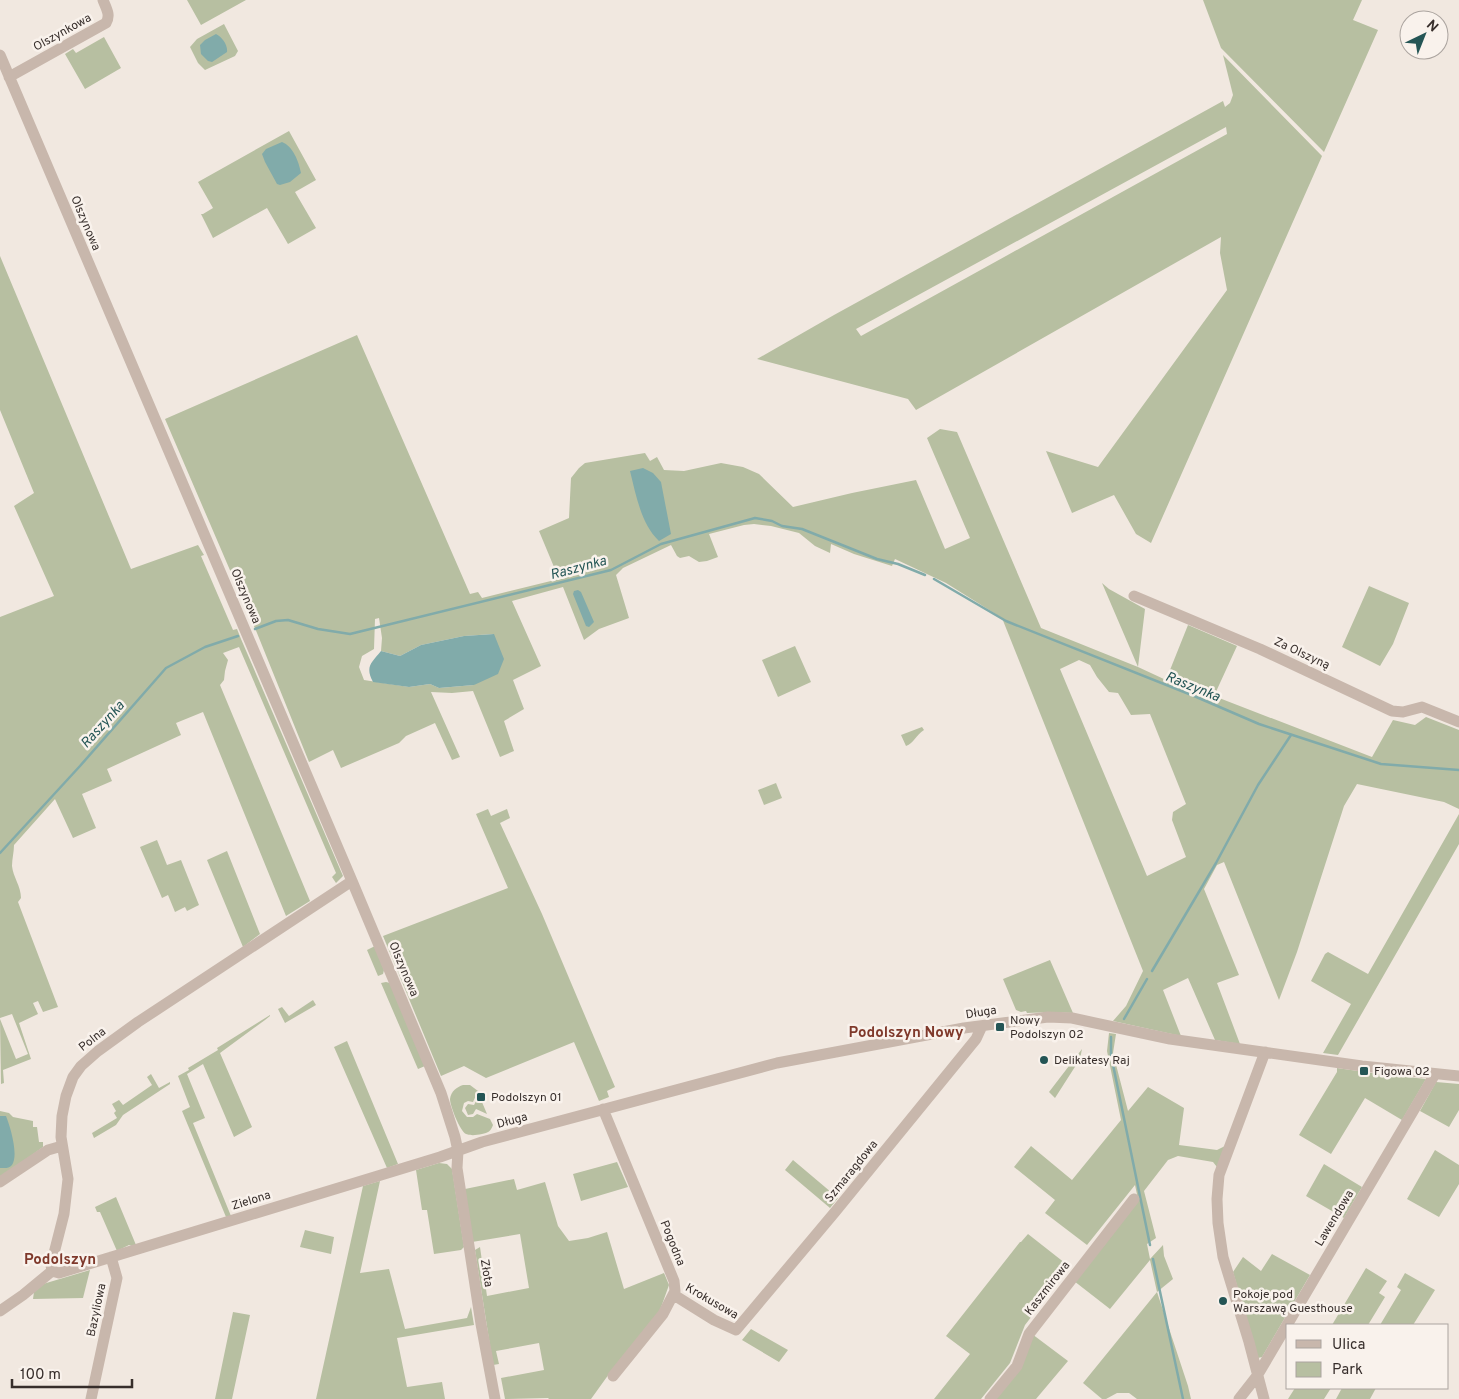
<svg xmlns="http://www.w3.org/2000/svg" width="1459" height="1399" font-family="Overpass,sans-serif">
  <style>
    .green { fill: #b7bfa1; fill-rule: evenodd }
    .water { fill: #81abaa }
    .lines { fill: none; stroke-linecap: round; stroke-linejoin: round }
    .stream { stroke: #81abaa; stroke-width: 2.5 }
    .minor { stroke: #c8b7ac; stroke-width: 11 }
    .poi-dot { fill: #245555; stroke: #f9f2ec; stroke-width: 2 }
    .labels { text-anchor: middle; stroke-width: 5; stroke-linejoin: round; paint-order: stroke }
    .street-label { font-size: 12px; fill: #372e2b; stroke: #f9f2ec }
    .poi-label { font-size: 12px; fill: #372e2b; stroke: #f9f2ec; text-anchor: start }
    .water-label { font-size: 14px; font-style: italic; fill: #245555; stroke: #f9f2ec }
    .quarter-label { font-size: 15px; font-weight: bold; fill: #7f392b; stroke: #f9f2ec }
  </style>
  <rect width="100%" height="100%" fill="#f1e8e0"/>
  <path class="green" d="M187,0H246L201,25Z
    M1203,0H1362L1353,20L1378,30L1324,152L1221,48Z
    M224,24L238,51L235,56L205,70L198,63L190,47L197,39Z
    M104,37L121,68L85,89L65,54L73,49L76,53Z
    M1223,55L1322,156L1151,543L1136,534L1114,495L1072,513L1046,451L1098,467L1227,290L1220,253L1221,237L916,410L908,399L757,359L834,315L1223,101L1225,107L1230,103L1233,95ZM1226,127L1227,134L861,336L856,329Z
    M289,131L316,180L295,192L316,228L288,244L267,208L213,238L201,214H203L213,208L198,182Z
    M0,256L131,569L198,545L204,555L201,556L233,630L237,629L241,639L343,876L336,883L332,877L336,873L239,647L223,653L228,660L225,671L224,680L220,685L310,901L286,916L203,712L176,723L181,735L107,769L112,781L82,794L96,828L73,838L55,799L14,845C14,852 12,859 12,866C13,877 21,886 21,898L18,902L58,1007L43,1012L38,1001L33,1003L38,1014L19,1023L31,1059L3,1070L4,1083L1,1084L0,1019L16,1059L28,1054L12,1014L0,1018V617L54,596L14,506L34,493L0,410Z
    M357,335L470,594L478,592L482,598L559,579L539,531L569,518L571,478L579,468L585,463L645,453L650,461L657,457L664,470L684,471L721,463L743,467L759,474L793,507L852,493L916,480L945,549L970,538L927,438L940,429L957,432L1041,628L1138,667L1102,583L1109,589L1145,609L1138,667L1166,680L1188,625L1237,646L1214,696L1372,757L1393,720L1415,725L1426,717L1459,730V809L1444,802L1357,784L1344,806L1297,952L1279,1000L1224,862L1217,865L1204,889L1239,975L1217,983L1240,1044L1215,1040L1188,978L1163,990L1181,1036L1113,1021L1126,1006L1143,971L1002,618L946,583L895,559L892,566L854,554L831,544L830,553L815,546L799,533L771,526L754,524L744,525L709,534L718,557L707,561L699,562L689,556L680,558L677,556L671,545L623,568L616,575L629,618L599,629L584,640L563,587L512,601L541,666L513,680L524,709L504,721L514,751L500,757L473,691L452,693L431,692L460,757L452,760L435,723L406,736L399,743L341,768L333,750L309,762L257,633L165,419ZM379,618L382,638L381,651L400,656L421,645L464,636L493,634L474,685L439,688L430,684L409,687L364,680L359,667L362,656L374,649L375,619ZM1079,660L1090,665L1097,677L1109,692L1118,693L1131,715L1150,714L1186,804L1173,812L1172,820L1186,857L1147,876L1060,669Z
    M1369,586L1409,603L1393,644L1380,666L1342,647Z
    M795,646L811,682L778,697L762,660Z
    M922,727L924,730C916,735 914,743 906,746L901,735Z
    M776,783L782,798L764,805L758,790Z
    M488,809L491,816L507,809L510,818L500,823L542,914L615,1087L607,1091L609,1097L599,1101L574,1042L486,1078L464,1066L441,1076L383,936L508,888L476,814Z
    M1459,814V844L1338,1055L1323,1053L1351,1004L1311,981L1325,954L1328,952L1368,974Z
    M157,840L167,865L181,860L199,905L187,911L185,907L175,912L168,895L162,898L140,847Z
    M227,851L260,934L243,947L207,860Z
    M375,946L384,970L383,974L378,976L367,950Z
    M1050,960L1073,1013L1051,1012L1027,1013L1026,1011L1021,1012L1016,1010L1003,979Z
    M386,982L390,983L425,1066L418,1069L381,983Z
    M313,1000L316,1005L285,1023L278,1009L282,1007L289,1016Z
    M270,1015V1016L265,1020L220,1053L252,1127L234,1137L203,1064L187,1074L205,1118L193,1123L231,1216L226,1217L182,1111L190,1107L178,1076L189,1070L188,1068L218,1050L217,1048Z
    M1109,1033L1116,1034L1113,1053L1128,1111L1148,1087L1184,1108L1179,1145L1217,1150L1225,1146L1217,1167L1213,1162L1178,1156L1168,1160L1144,1191L1156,1238L1147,1244L1150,1259L1163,1245L1164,1256L1173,1279L1157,1292L1188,1386L1191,1399H1137L1129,1393H1117L1106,1399H1102L1083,1383L1157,1292L1150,1260L1110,1309L1074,1281L1138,1199L1135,1185L1087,1245L1045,1213L1055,1200L1014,1167L1031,1146L1072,1180L1121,1120L1107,1051Z
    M347,1041L398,1164L387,1168L334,1047Z
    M1082,1049L1080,1059L1055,1098L1049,1092Z
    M1337,1068L1379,1074L1426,1079L1402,1120L1365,1098L1331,1154L1299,1135L1337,1072Z
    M151,1074L159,1088L170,1082V1084L123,1115L116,1125L94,1138L92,1133L117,1118L114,1113L116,1111L112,1104L119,1100L123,1105L152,1085L147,1077Z
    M1436,1082L1459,1084V1110L1449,1127L1420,1111Z
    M463,1085H470L478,1091L473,1102L468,1101L464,1103L462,1111L467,1117H473L477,1114L490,1119L493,1125C491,1131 488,1133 482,1134C476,1135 472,1136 466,1134C460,1131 450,1106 450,1099C451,1091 457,1087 463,1085Z
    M479,1095L487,1114L476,1109L473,1114L468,1115L465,1108L468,1104L474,1105Z
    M0,1111L9,1113L13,1117L33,1121V1127H37L39,1142H43V1147L0,1178Z
    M1435,1150L1459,1165V1184L1439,1217L1407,1199Z
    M793,1160L838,1198L830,1208L785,1170Z
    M617,1162L628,1187L581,1201L573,1174Z
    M439,1163L447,1164L452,1169L464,1247L461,1250L434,1254L427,1210H422L416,1170Z
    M1324,1164L1362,1187L1344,1218L1306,1196Z
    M514,1179L517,1190L545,1182L558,1226L569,1241L588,1238L607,1232L624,1289L664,1273L669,1285L659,1313L609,1374L591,1399H549L548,1398L505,1399L501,1378L544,1370L539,1343L496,1351L499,1364L493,1365L475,1250L480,1247L487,1296L529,1288L520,1234L472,1242L465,1189Z
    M380,1181L360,1273L389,1269L405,1329L467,1318L471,1307L474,1325L397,1338L407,1387L442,1382L445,1399H316L363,1186Z
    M116,1197L136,1245L132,1246L129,1245L117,1251L100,1212H97L95,1207Z
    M305,1230L334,1237L331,1254L300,1247Z
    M1028,1234L1070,1267L1025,1325L1010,1363L981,1399H934L970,1354L946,1336L1020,1242H1021Z
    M1272,1254L1310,1275L1262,1357L1258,1358L1233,1272L1243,1257L1261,1271Z
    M1366,1268L1387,1281L1379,1293L1385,1297L1368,1325H1332Z
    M90,1270L83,1298L33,1299L34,1292L43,1284Z
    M1405,1273L1435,1290L1413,1325H1380L1401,1290L1397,1287Z
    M233,1312L250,1315L232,1399H215Z
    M751,1329L788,1350L779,1362L742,1340Z
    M1032,1334L1068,1361L1036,1399H996Z
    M1295,1388H1331L1324,1399H1288Z
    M1342,1388H1376L1370,1399H1336Z"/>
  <path class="water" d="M216,34C222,37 228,45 227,52L212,62L208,61L201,54L200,45L205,40Z
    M282,142C293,146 299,162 301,173L290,182L280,185L277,184L265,162L262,154L266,149Z
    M643,468L653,473L661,482L671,534L659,541C641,524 636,495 630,471Z
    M578,590L581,592L594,622L589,627L586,626L573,594L574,591Z
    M494,634L504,659L498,674L474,685L439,688L430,684L409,687L373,682C365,667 371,663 381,651L400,656L421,645L464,636Z
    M0,1116H6C10,1126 19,1155 12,1165C9,1169 4,1168 0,1168Z"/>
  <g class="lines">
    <path class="stream" d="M934,579L1006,621L1194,696L1259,724L1381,764L1459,770
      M255,629L276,621L288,620L318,629L350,634L611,570L661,544L755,518L772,521L782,526L802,529L877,559L898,564L925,575
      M0,853L80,766L166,668L205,647L238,636
      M1152,971L1216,863L1258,785L1291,735
      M1124,1019L1147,979
      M1111,1037V1055L1150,1245
      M1153,1259L1183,1399"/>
    <path class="minor" d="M0,55L352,881L441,1093L455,1137L458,1151L457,1168L481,1324L495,1399
      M9,77L106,23C111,15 106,8 103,0
      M1134,596L1260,649L1392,711L1403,712L1422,707L1459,722
      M603,1109L674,1281L675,1291L663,1314L613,1376
      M0,1182L48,1150L62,1146
      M52,1271L59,1273L440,1157L482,1142L777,1063L964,1028L1048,1017L1072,1018L1170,1039L1362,1066L1459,1076
      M52,1271L51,1265L64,1214L68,1179L61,1137L62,1116L66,1096L73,1077L81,1066L98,1051L138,1022L352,881
      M674,1295L714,1320L736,1330L835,1212L976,1039L982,1026
      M0,1311L23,1295L52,1271
      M91,1399L117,1278L111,1257
      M990,1399L1017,1366L1029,1334L1134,1199
      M1239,1399L1257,1376L1435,1074
      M1264,1399L1249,1342L1223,1257L1218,1223L1217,1199L1219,1175L1265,1052"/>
  </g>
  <g class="poi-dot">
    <rect x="995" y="1022" width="10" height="10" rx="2.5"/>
    <circle cx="1044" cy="1060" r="5"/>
    <rect x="1359" y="1066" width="10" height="10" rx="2.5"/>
    <rect x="476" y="1092" width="10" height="10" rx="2.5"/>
    <circle cx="1223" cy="1301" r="5"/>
  </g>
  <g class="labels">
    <g class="street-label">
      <text transform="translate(62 32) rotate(-29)" y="4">Olszynkowa</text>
      <text transform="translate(86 223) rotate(67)" y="4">Olszynowa</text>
      <text transform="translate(246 596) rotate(67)" y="4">Olszynowa</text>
      <text transform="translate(1302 653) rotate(25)" y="4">Za Olszyną</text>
      <text transform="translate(404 969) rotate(67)" y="4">Olszynowa</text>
      <text transform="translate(981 1012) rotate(-9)" y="4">Długa</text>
      <text transform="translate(92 1039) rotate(-38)" y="4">Polna</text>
      <text transform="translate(512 1120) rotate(-15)" y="4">Długa</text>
      <text transform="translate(851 1171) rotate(-51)" y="4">Szmaragdowa</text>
      <text transform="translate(251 1200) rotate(-17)" y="4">Zielona</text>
      <text transform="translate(1334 1218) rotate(-59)" y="4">Lawendowa</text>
      <text transform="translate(673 1243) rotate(68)" y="4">Pogodna</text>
      <text transform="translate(487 1273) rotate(81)" y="4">Złota</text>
      <text transform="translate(1047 1288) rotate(-52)" y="4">Kaszmirowa</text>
      <text transform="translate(712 1301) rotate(30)" y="4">Krokusowa</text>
      <text transform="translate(96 1310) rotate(-78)" y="4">Bazyliowa</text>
    </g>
    <g class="poi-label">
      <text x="1010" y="1024">Nowy<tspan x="1010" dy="14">Podolszyn 02</tspan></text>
      <text x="1054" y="1064">Delikatesy Raj</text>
      <text x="1374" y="1075">Figowa 02</text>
      <text x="491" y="1101">Podolszyn 01</text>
      <text x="1233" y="1298">Pokoje pod<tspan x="1233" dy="14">Warszawą Guesthouse</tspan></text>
    </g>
    <g class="water-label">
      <text transform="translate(578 567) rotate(-15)" y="5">Raszynka</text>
      <text transform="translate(1193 686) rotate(22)" y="5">Raszynka</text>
      <text transform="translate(102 724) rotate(-48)" y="5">Raszynka</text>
    </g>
    <g class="quarter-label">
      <text x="906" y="1037">Podolszyn Nowy</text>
      <text x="60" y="1264">Podolszyn</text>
    </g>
  </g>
  <rect x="1286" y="1324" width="162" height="65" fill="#f9f2ec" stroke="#aba49f"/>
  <rect x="1296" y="1340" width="25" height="8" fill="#c8b7ac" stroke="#aba49f"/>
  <text x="1332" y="1349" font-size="15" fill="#372e2b">Ulica</text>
  <rect x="1296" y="1362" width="25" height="15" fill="#b7bfa1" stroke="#aba49f"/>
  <text x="1332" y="1374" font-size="15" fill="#372e2b">Park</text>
  <g transform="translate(1424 35) rotate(43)"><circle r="24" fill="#f9f2ec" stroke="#aba49f"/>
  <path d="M0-4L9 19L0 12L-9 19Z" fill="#245555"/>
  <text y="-8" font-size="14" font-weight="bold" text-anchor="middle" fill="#372e2b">N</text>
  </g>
  <path d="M12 1379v8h120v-8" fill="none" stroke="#372e2b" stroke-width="2.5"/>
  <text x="20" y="1379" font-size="15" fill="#372e2b" stroke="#f9f2ec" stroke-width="4" paint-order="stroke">100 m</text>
</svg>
